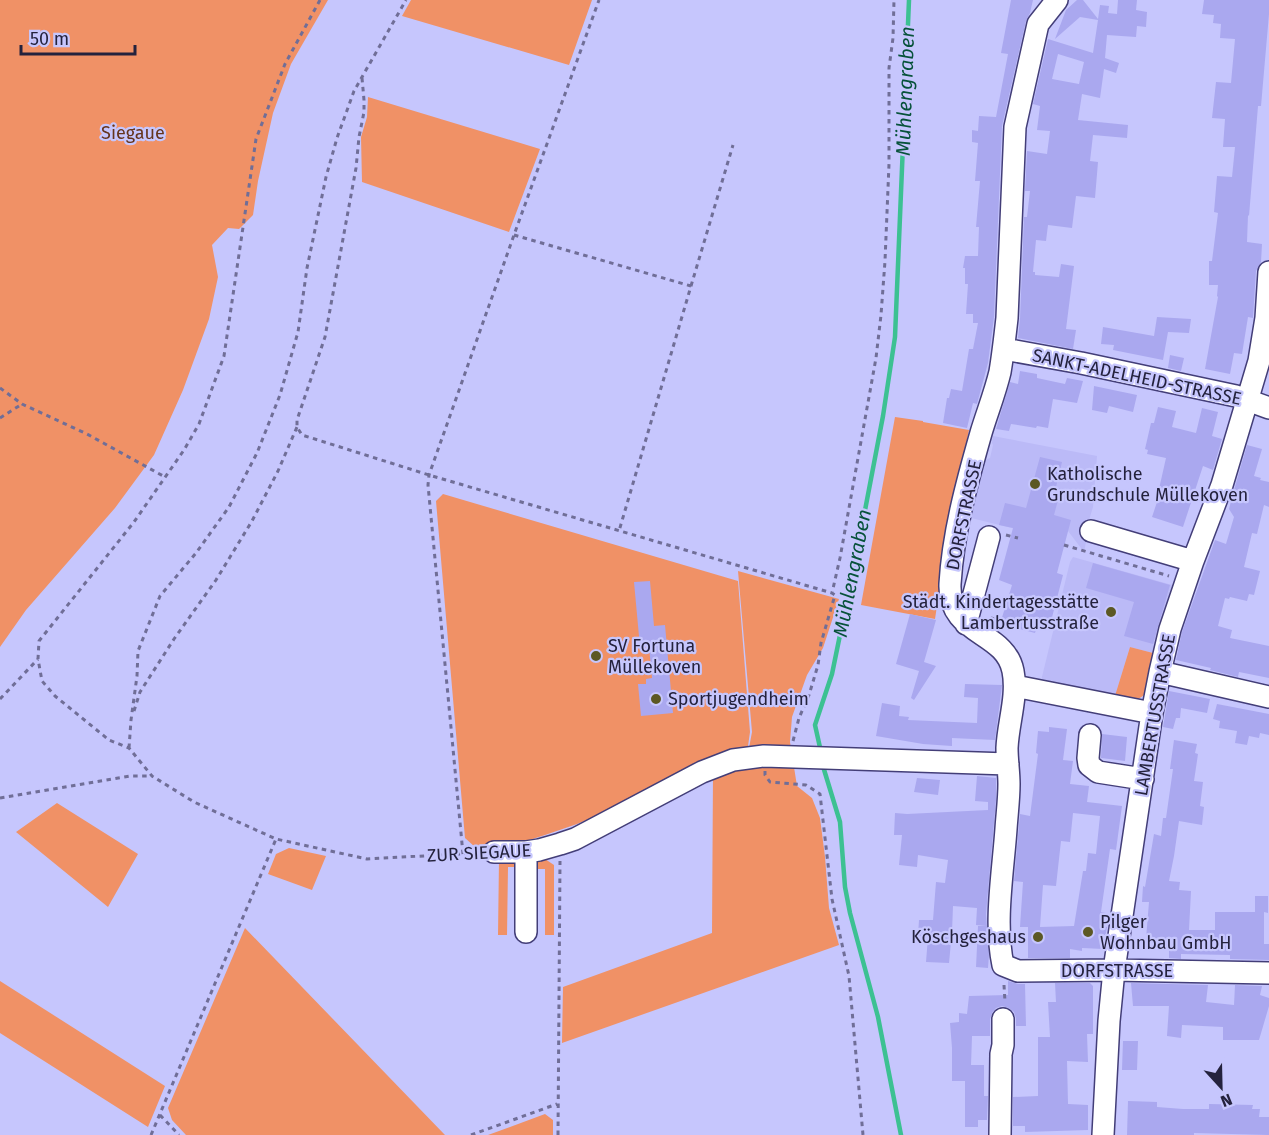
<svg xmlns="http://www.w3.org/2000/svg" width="1269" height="1135" font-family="'Fira Sans',sans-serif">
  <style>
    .built { fill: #bbbaf7 }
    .green { fill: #f09166 }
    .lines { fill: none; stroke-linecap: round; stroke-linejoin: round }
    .stream { stroke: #3cc192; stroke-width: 4.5 }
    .building { fill: #aaa8ef; fill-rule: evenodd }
    .minor-casing { stroke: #433e78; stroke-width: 24 }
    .path { stroke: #706e97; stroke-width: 3; stroke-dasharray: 4.5 4.5; stroke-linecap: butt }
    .minor { stroke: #fff; stroke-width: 21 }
    .poi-dot { fill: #5c5824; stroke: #c6c6fd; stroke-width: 2 }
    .labels { text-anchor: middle; stroke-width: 4.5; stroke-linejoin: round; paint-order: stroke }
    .park-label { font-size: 18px; fill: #65341c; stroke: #c6c6fd }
    .street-label { font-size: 18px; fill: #24223d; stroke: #c6c6fd }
    .poi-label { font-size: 18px; fill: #24223d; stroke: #c6c6fd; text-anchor: start }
    .water-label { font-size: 20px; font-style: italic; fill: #07523a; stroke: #c6c6fd }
  </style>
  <rect width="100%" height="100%" fill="#c6c6fd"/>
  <path class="built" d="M993,436L1097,456L1093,507L1084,536L1087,537L1084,552L1068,531L1032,533L967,517L982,461L990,458L993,445L992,443Z
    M1073,557L1172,585L1153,653L1130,647L1114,699L1040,685L1070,562Z"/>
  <path class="green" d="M0,0H328L291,64L273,113L258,181L253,215L239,229L228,228L212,245L218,277L209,319L183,390L154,455L115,508L26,610L0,647Z
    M411,0H592L569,65L402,16Z
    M368,97L540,149L509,232L362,182L361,137L367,117Z
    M895,417L923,421V422L969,430L950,521L935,619L861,605Z
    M443,494L738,581L750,732L747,753L577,824L545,835L520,843L475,847L465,838L436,501Z
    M738,571L839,599L823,648L807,675L792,717L790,742L797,786L812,798L820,818L825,857L829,908L839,945L562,1043L563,987L712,933L713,774L746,764L752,732Z
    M1130,647L1153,653L1146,694L1132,703L1114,699Z
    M57,803L138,854L108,907L16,832Z
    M289,848L326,856L312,890L268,874L276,854Z
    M542,857L554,865V935H545V869H534C535,862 537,860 542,857Z
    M499,859L518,863L519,867H508L507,935H498Z
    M245,928L445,1135H186L172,1120L168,1108Z
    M0,981L165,1086L148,1127L0,1033Z
    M545,1114L553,1120V1135H488Z"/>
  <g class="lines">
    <path class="stream" d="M821,752L815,725L832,674L858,547L883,416L895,337L909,0
      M822,763L840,822L845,887L850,913L878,1017L901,1135"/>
  </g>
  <path class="building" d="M1011,0H1033L1030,13L1026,21L1002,126L994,317L988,363L977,404L973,403L967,428L943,423L947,398H949L951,389L962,391L969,349H973L978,323H973V314H966L968,284H965V268H963L965,256H978L979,227H976L980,181H975L978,143L972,142V130L978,131L979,116L996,117L1008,54L1001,53Z
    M1077,0H1083L1098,19L1100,5L1109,6L1108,13L1117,14L1118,0H1137L1136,10L1147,12L1146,27L1137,26L1136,37L1107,35L1105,58L1119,63L1116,73L1104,69L1100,98L1082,94L1078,120L1128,125L1127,138L1093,135L1090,161L1098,162L1095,198L1076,196L1072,228L1048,225L1046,241L1036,240L1033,272H1035V275L1059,277L1061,264L1074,266L1066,329L1076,330L1073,349L1018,338L1020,319L1024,217H1027L1030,191H1025L1027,151L1047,154L1050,131L1037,130L1040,106L1033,104L1048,39L1093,53L1098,20L1080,17L1055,39L1066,10ZM1058,54L1084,62L1079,84L1052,79Z
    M1204,0H1269V14L1261,106H1258L1249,216L1248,215L1247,242L1262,244L1261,262L1256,271L1253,318L1248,317L1242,354L1234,353L1230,374L1205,369L1218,297L1217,296L1218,285H1209V261H1212L1218,213L1214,212L1217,176L1232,177L1235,147H1223L1225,119L1212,118L1216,82L1231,83L1235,39L1220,38L1221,24L1213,23L1214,15L1202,14Z
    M1157,317L1191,319L1189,333L1168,332L1163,360L1113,350L1114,345L1101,344L1103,327L1154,336Z
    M1170,355L1184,358L1181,371L1168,368Z
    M1020,371L1037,374V378L1065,384L1067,378L1083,381L1077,403L1053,399L1048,428L1037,426L1036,428L1011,424L1009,431L996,429L1010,382L1018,384Z
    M1094,386L1137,395L1133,412L1109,406L1107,413L1092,410Z
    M1158,407L1176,411L1172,427L1196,433L1202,408L1218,412L1212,436L1222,439L1213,470L1203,466L1183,527L1152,517L1161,490L1159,489L1166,458L1147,454L1148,450L1145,449L1151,423H1154Z
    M1247,445L1262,449L1254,476L1261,478L1260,480L1269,482V507L1264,505L1257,534L1252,533L1244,567L1260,571L1254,595L1249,594L1247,601L1230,597L1229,599L1225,598L1218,626L1232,630L1230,638L1269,646V678L1239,672L1238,677L1210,670L1211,668L1176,660L1182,632L1215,540L1226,544L1234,517L1229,509L1232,497Z
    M1040,457L1062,462L1056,487L1061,489L1054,515L1071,520L1057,573L1063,575L1049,629L1037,626L1035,633L1000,624L1012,585L999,580L1013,528L999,525L1005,503L1026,508Z
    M1093,563L1170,585L1153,644L1124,636L1134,602L1086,588Z
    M650,581L654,626L665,625L673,713L641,716L638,684H646V679L652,678L649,647H640L634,582Z
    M910,614L936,620L924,662L936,666L914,700L911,698L919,671L896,664Z
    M965,684L1002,685L995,740L952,738V746L923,744L876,736L882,703L900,706L899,716L909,717L908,720L977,723L978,698L964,697Z
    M1169,691L1210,699L1207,713L1181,708L1180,718H1176L1173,729L1163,727Z
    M1217,704L1269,714V735L1260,733L1259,738L1249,736L1247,745L1235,743L1237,731L1219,728L1220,721L1213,719Z
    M1049,727L1067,729L1063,760L1073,761L1070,784L1089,786L1087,802L1122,806L1116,850L1110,849L1101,912L1106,913L1104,926L1107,927L1103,949L1082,948V951L1070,949V958H1028V927H1020L1023,882L1014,881L1020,814L1030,816L1038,754L1036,753L1038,731L1049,732ZM1073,813L1100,816L1096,854L1088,853L1086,871H1083L1074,926L1040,927L1043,885L1056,886L1061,841L1070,842Z
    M1102,734L1127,737L1125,761L1101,758Z
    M1174,740L1197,744L1195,753L1198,754L1194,781L1203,782L1200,806L1204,807L1202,825L1179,821L1174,856L1169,881L1180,882L1179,890L1191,891L1189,930H1215V912H1257H1255V896H1268V913L1264,912V944H1269V960L1230,959V955L1181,954V959L1169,958V940L1146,939L1149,902H1142L1143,886L1145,887L1154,834L1161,836L1163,818H1166L1173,769H1170Z
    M977,776L996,778V800L986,914L989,955L988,968L976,967L978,926H986L976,925L977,908L953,906L952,932L949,963L926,962L928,937L918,936L919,920H933L936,882L945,883L948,860L918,855L917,867L899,865L902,835H894L895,813L907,814L988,810V802L975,801Z
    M917,778L940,780L938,795L914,792Z
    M1008,981L1018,984H1025L1026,1026H1016V1018L1014,1012L1009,1008L1002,1006L996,1008L992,1013L990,1019V1036H972L971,1065H984V1096H988L987,1120H978V1127H965V1081H952V1048L950,1023L959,1022V1013L967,1014L969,996L1008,995Z
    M1055,983H1090L1093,986V1034H1087L1088,1062L1067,1061L1068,1104L1088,1105V1130L1025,1132V1126H1013V1097L1038,1096V1037H1050L1048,1002H1056Z
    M1131,983L1208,985L1206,1002L1234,1005L1235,985L1262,986L1260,995L1269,998V1006L1259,1040H1223V1027L1182,1025L1181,1038L1167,1036L1169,1006H1133Z
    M1123,1041H1138L1137,1070H1122Z
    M1128,1101L1157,1102V1107L1183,1109H1209V1104L1253,1105L1252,1109H1260L1259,1117H1269V1135L1194,1133V1135H1127Z"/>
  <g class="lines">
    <defs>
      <path id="minor" d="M1057,0L1038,24L1015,127L1007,318C1005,336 1003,354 1000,372C995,393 987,413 981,433C967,482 953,533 950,584C948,636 1005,630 1013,671C1018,696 1008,723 1007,748C1007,760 1009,772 1009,784C1009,799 1007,814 1006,829C1003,872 994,923 1003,965L1018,971L1114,970L1269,973
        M1004,349L1081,363L1236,396L1269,408
        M1091,531L1193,561
        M966,624L989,537
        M1160,672L1269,697
        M1015,686L1152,713
        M1090,735L1088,758L1089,765L1098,772L1143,779
        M494,852H526L539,850L560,844L575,839L702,772L733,760L764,756L1008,764
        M526,932V852
        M1000,1135L1001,1054L1003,1045V1019
        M1103,1135L1109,1021L1114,970L1152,713L1160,672L1170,629L1193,561L1222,485L1259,361L1266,318L1269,272"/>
    </defs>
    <use href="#minor" class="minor-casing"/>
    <path class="path" d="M320,0L285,64L256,139L224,356L199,424L184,450L134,522L39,641L38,659L42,681L55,696L109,740L129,748L152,776L194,802L276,839L367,859L477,853
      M362,78L364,100V112L359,137L356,168L325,337L297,420V427L302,435L429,475L832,593
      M514,235L691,286L619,531
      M691,286L733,145
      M0,388L22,404L87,434L165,477
      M0,418L22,404
      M1006,535L1018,538
      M1064,545L1169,576
      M991,618L999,620
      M0,699L38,659
      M134,711L140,692L174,639L216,580L252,521L278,471L297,427
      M793,741L799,718L809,695L818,665L821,643L835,595L832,593L840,558L876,358L881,315L885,261L889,164V68L893,38L894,0
      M129,748L131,720L137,676L138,651L160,596L196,553L229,507L257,453L280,395L298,332L307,268L326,177L337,138L354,91L406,0
      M765,771V775L770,782L806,785L820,794L832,899L849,976L863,1135
      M0,798L130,776H152
      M463,854L428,485L429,475L514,235L599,0
      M1004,985L1005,1002
      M160,1115L179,1135
      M151,1135L276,839
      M471,1135L557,1104
      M558,1135L560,861"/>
    <use href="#minor" class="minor"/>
  </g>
  <g class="poi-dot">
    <circle cx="1035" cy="484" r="6"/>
    <circle cx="1111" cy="612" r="6"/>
    <circle cx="596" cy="656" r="6"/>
    <circle cx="656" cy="699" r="6"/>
    <circle cx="1088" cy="932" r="6"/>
    <circle cx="1038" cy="937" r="6"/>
  </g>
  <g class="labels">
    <g class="park-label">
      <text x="133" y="139">Siegaue</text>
    </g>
    <g class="street-label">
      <text transform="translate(1137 377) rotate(12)" y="6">SANKT-ADELHEID-STRASSE</text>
      <text transform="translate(964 515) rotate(-78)" y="6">DORFSTRASSE</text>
      <text transform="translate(1155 715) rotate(-80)" y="6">LAMBERTUSSTRASSE</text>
      <text transform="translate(479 853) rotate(-3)" y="6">ZUR SIEGAUE</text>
      <text x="1117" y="977">DORFSTRASSE</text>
    </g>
    <g class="poi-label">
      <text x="1047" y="480">Katholische<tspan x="1047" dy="21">Grundschule Müllekoven</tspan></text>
      <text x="1099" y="608" text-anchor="end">Städt. Kindertagesstätte<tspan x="1099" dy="21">Lambertusstraße</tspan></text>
      <text x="608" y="652">SV Fortuna<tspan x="608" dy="21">Müllekoven</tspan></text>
      <text x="668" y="705">Sportjugendheim</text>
      <text x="1100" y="928">Pilger<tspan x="1100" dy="21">Wohnbau GmbH</tspan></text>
      <text x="1026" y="943" text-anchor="end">Köschgeshaus</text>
    </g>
    <g class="water-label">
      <text transform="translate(905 91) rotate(-88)" y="7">Mühlengraben</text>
      <text transform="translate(852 573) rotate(-79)" y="7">Mühlengraben</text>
    </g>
  </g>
  <g transform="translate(1221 1087) rotate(158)" stroke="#c6c6fd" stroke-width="4.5" paint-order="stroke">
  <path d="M0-4.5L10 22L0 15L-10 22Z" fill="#24223d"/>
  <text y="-9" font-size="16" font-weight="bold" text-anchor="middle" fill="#24223d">N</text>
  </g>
  <path d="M21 45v9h114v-9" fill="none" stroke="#24223d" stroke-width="3"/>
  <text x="30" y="45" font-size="18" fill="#24223d" stroke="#c6c6fd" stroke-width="4.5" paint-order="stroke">50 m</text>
</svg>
